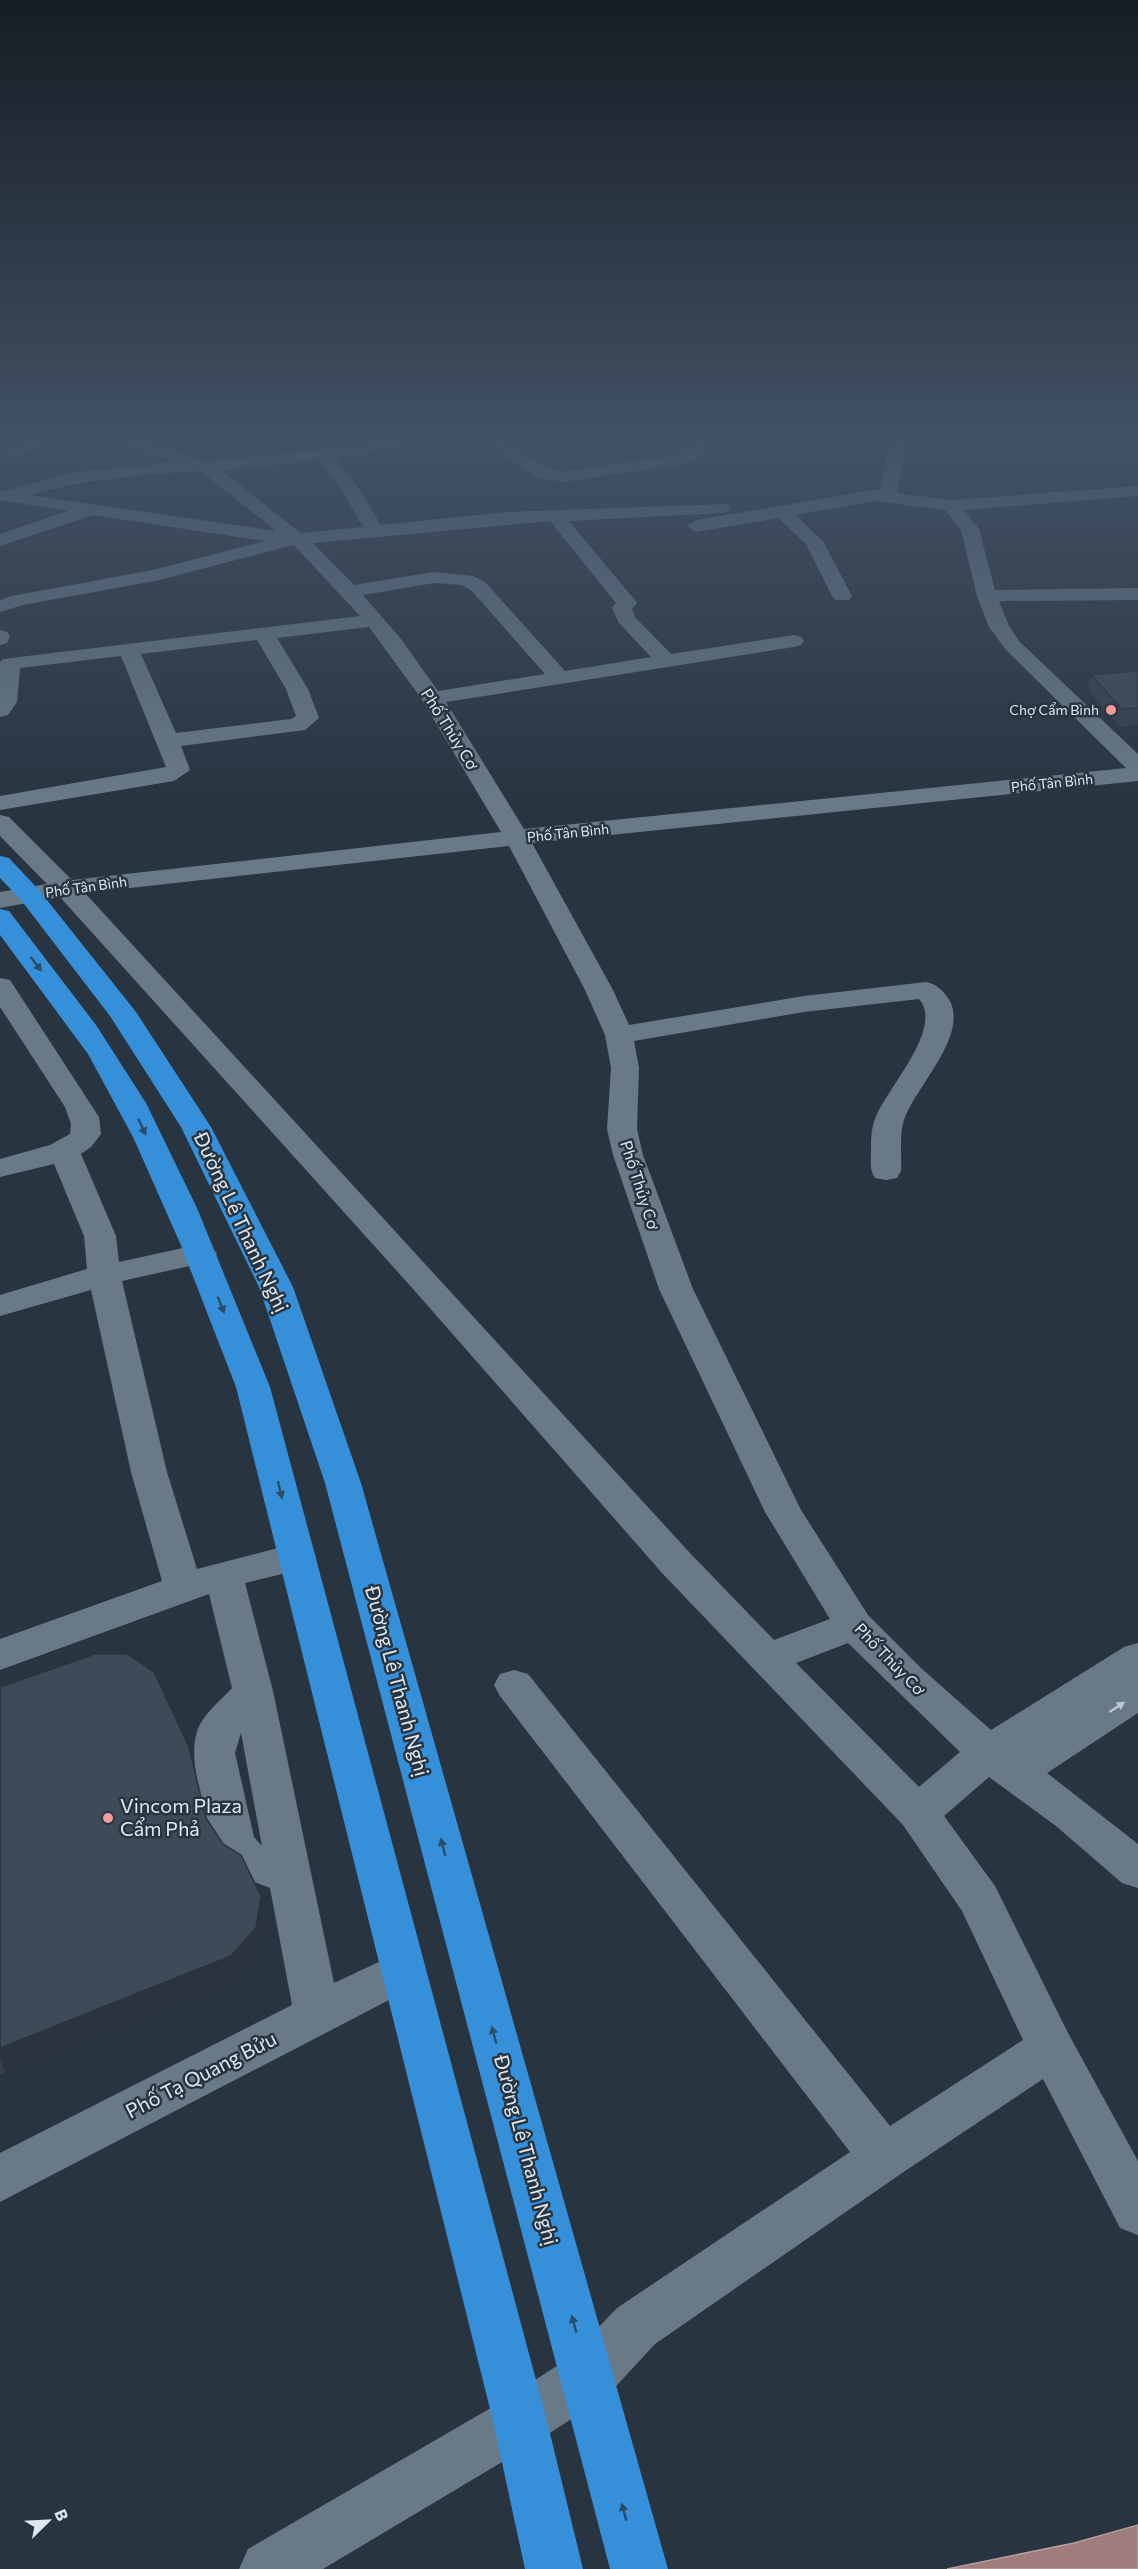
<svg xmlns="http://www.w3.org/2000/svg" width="1138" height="2569" font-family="Commissioner,sans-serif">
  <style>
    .water { fill: #9e7d7c; stroke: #b29d9f; stroke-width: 1.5 }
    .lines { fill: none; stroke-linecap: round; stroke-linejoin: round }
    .minor { fill: #6a7987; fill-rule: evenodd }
    .highway { fill: #358fd9; fill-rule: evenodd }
    .wall { fill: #34404d }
    .shaded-wall { fill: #2b343e }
    .building { fill: #3d4b59; stroke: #2b343e; stroke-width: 1.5 }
    .oneway { fill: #2b4c67 }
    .oneway2 { fill: #bcc7d0 }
    .poi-dot { fill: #f59b9b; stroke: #283541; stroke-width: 2 }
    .labels { text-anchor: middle; stroke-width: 5; stroke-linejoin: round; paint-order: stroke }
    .far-poi-label { font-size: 14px; fill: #dfe8f0; stroke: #283541; text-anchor: end }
    .far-street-label { font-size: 14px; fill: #dfe8f0; stroke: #283541 }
    .street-label { font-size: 16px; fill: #dfe8f0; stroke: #283541 }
    .near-street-label { font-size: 20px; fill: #dfe8f0; stroke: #283541 }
    .near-poi-label { font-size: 20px; fill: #dfe8f0; stroke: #283541; text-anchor: start }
  </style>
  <rect width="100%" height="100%" fill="#283541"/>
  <path class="water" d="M1138,2525V2569H947L1074,2543Z"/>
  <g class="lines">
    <path class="minor" d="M35,439H61L59,443L14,457L5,452L8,448Z
      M114,439H140L206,461L320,450L386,439H428L420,444L335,458L359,489L381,525L506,512L727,504L730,508L727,512L721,513L569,521L634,599L637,603L632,609L635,617L671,654L794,635L801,637L804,641L801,645L794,647L446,702L524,829L1126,768L1006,650L989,627L977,596L961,530L945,510L875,501L796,515L823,541L852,596L849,600H835L832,596L806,544L778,518L696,532L687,526L696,520L880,489L891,439H908L897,493L951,500L1138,486V496L964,510L979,529L995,590L1138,588V600L999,601L1009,626L1020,642L1138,754V781L532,843L613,990L629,1025L804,996L926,982C935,984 939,987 945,994C976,1029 915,1086 904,1120C899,1135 902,1155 901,1171L897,1178L886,1180L875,1178C869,1169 871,1161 871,1151C871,1141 871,1129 875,1119C885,1090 945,1028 919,999L804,1012L634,1041L639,1068L637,1129L643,1155L693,1289L801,1510L868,1615L921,1668L991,1730L1124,1647L1138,1643V1713L1047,1773L1138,1844V1888L1122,1883L1056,1826L989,1777L944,1816L995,1886L1068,2033L1138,2161V2235L1120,2228L1043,2079L902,2173L655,2344L607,2396L539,2440L323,2569H239L248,2549L501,2402L569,2358L617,2308L850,2152L500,1696L494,1685L500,1674L514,1670L528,1674L890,2126L1023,2040L962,1911L903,1825L662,1573L414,1290L60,897L0,908V892L47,884L0,836V815L9,817L72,880L501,832L421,698L369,627L277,638L308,689L319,718L305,730L181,746L190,770L174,781L0,810V796L166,767L121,656L20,668L17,702L8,715L0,717V662L3,659L360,616L294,545L155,581L23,605L0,612V600L12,596L153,570L265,541L93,515L0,546V534L68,511L0,500V492L71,473L175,462L116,443ZM319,460L342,490L363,527L301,533L221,470ZM201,471L276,531L30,495C86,479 143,474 201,471ZM550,521L616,603L612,608L619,623L651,657L565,671L485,582L473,576L434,572L354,585L313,543ZM434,583L461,585L471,590L545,674L438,691L401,639L363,595ZM257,640L286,689L296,716L291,719L176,733L141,654ZM509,846L585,990L605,1035L611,1068L607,1129L613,1155L659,1289L765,1512L830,1619L774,1640L690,1553L85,893ZM848,1643L960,1752L919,1787L796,1663Z
      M480,439H500L549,469L562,472L674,455L683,452L694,439H711L695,460L683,464L562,482L537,477Z
      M0,630L7,632L10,636L7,643L0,645Z
      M0,978L10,980L99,1117L101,1134L91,1147L81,1154L116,1236L119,1262L201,1244L212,1247L217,1254L212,1261L122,1281L167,1472L197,1569L297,1543L311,1547L316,1557L311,1567L245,1583L273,1691L334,1983L402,1951L418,1957L425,1971L418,1985L0,2202V2153L292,2005L270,1888C238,1876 228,1875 212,1843C206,1812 187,1762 197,1732C202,1715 220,1701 232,1688L209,1594L0,1670V1639L162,1581L131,1472L91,1290L0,1316V1295L87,1269L84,1236L54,1164L0,1177V1159L50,1145L70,1134L71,1124L65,1107L0,1007ZM241,1733L262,1846L254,1837L235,1753Z"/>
    <path class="highway" d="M0,856L9,858L39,890L136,1012L211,1127L293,1287L361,1483L668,2569H610L325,1483L259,1287L181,1127L110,1016L21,900L0,878Z
      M0,909L9,911L96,1025L146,1103L197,1208L270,1387L547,2421L583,2569H525L493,2421L236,1387L180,1243L133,1137L88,1054L0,935Z"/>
  </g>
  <path class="wall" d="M1138,671V725L1120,727L1089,692L1091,675Z
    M0,1687L223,1844L261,1896L264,1921L260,1954L235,1982L5,2074H0Z"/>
  <path class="shaded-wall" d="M261,1896L264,1921L260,1954L235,1982L5,2074L0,2057V2048Z"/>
  <path class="building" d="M1138,671V708L1122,709L1091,675Z
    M95,1654H127L154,1672L189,1747L206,1818L223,1844L241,1855L261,1896L256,1928L231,1956L0,2048V1687Z"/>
  <defs><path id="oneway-solid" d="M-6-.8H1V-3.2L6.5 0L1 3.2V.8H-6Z" transform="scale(1.5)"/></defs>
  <g class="oneway">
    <use href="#oneway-solid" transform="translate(36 964) rotate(53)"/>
    <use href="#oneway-solid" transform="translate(142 1127) rotate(65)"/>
    <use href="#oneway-solid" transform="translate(221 1305) rotate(69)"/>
    <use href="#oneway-solid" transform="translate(280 1490) rotate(76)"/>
    <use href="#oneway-solid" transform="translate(443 1847) rotate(-105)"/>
    <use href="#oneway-solid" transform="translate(494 2035) rotate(-105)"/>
    <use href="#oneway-solid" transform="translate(574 2324) rotate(-105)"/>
    <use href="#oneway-solid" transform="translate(624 2512) rotate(-105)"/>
  </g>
  <use class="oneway2" href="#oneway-solid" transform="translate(1117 1707) rotate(-33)"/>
  <linearGradient id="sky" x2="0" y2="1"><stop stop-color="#161d24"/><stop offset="0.55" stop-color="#425165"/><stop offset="1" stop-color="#425165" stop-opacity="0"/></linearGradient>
  <rect width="1138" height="799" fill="url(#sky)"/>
  <g class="poi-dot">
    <circle cx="1111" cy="710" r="6"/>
    <circle cx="108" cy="1818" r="6"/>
  </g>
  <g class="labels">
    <g class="far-poi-label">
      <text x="1099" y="715">Chợ Cẩm Bình</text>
    </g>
    <g class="far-street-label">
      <text transform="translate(1052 783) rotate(-6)" y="5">Phố Tân Bình</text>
      <text transform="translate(568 833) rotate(-6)" y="5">Phố Tân Bình</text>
      <text transform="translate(86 887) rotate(-8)" y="5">Phố Tân Bình</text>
    </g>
    <g class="street-label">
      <text transform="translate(450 729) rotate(58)" y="6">Phố Thủy Cơ</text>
      <text transform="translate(640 1185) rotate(72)" y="6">Phố Thủy Cơ</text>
      <text transform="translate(890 1659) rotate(46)" y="6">Phố Thủy Cơ</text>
    </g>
    <g class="near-street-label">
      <text transform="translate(241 1222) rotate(65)" y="7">Đường Lê Thanh Nghị</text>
      <text transform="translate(397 1681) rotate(75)" y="7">Đường Lê Thanh Nghị</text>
      <text transform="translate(201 2075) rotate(-27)" y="7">Phố Tạ Quang Bửu</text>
      <text transform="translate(526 2150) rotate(75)" y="7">Đường Lê Thanh Nghị</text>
    </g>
    <g class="near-poi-label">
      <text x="120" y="1813">Vincom Plaza<tspan x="120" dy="23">Cẩm Phả</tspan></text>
    </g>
  </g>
  <g transform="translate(48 2521) rotate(66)" stroke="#283541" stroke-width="4.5" paint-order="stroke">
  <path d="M0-4.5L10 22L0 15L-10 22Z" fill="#dfe8f0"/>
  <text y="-9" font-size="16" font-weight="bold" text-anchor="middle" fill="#dfe8f0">B</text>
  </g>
</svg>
